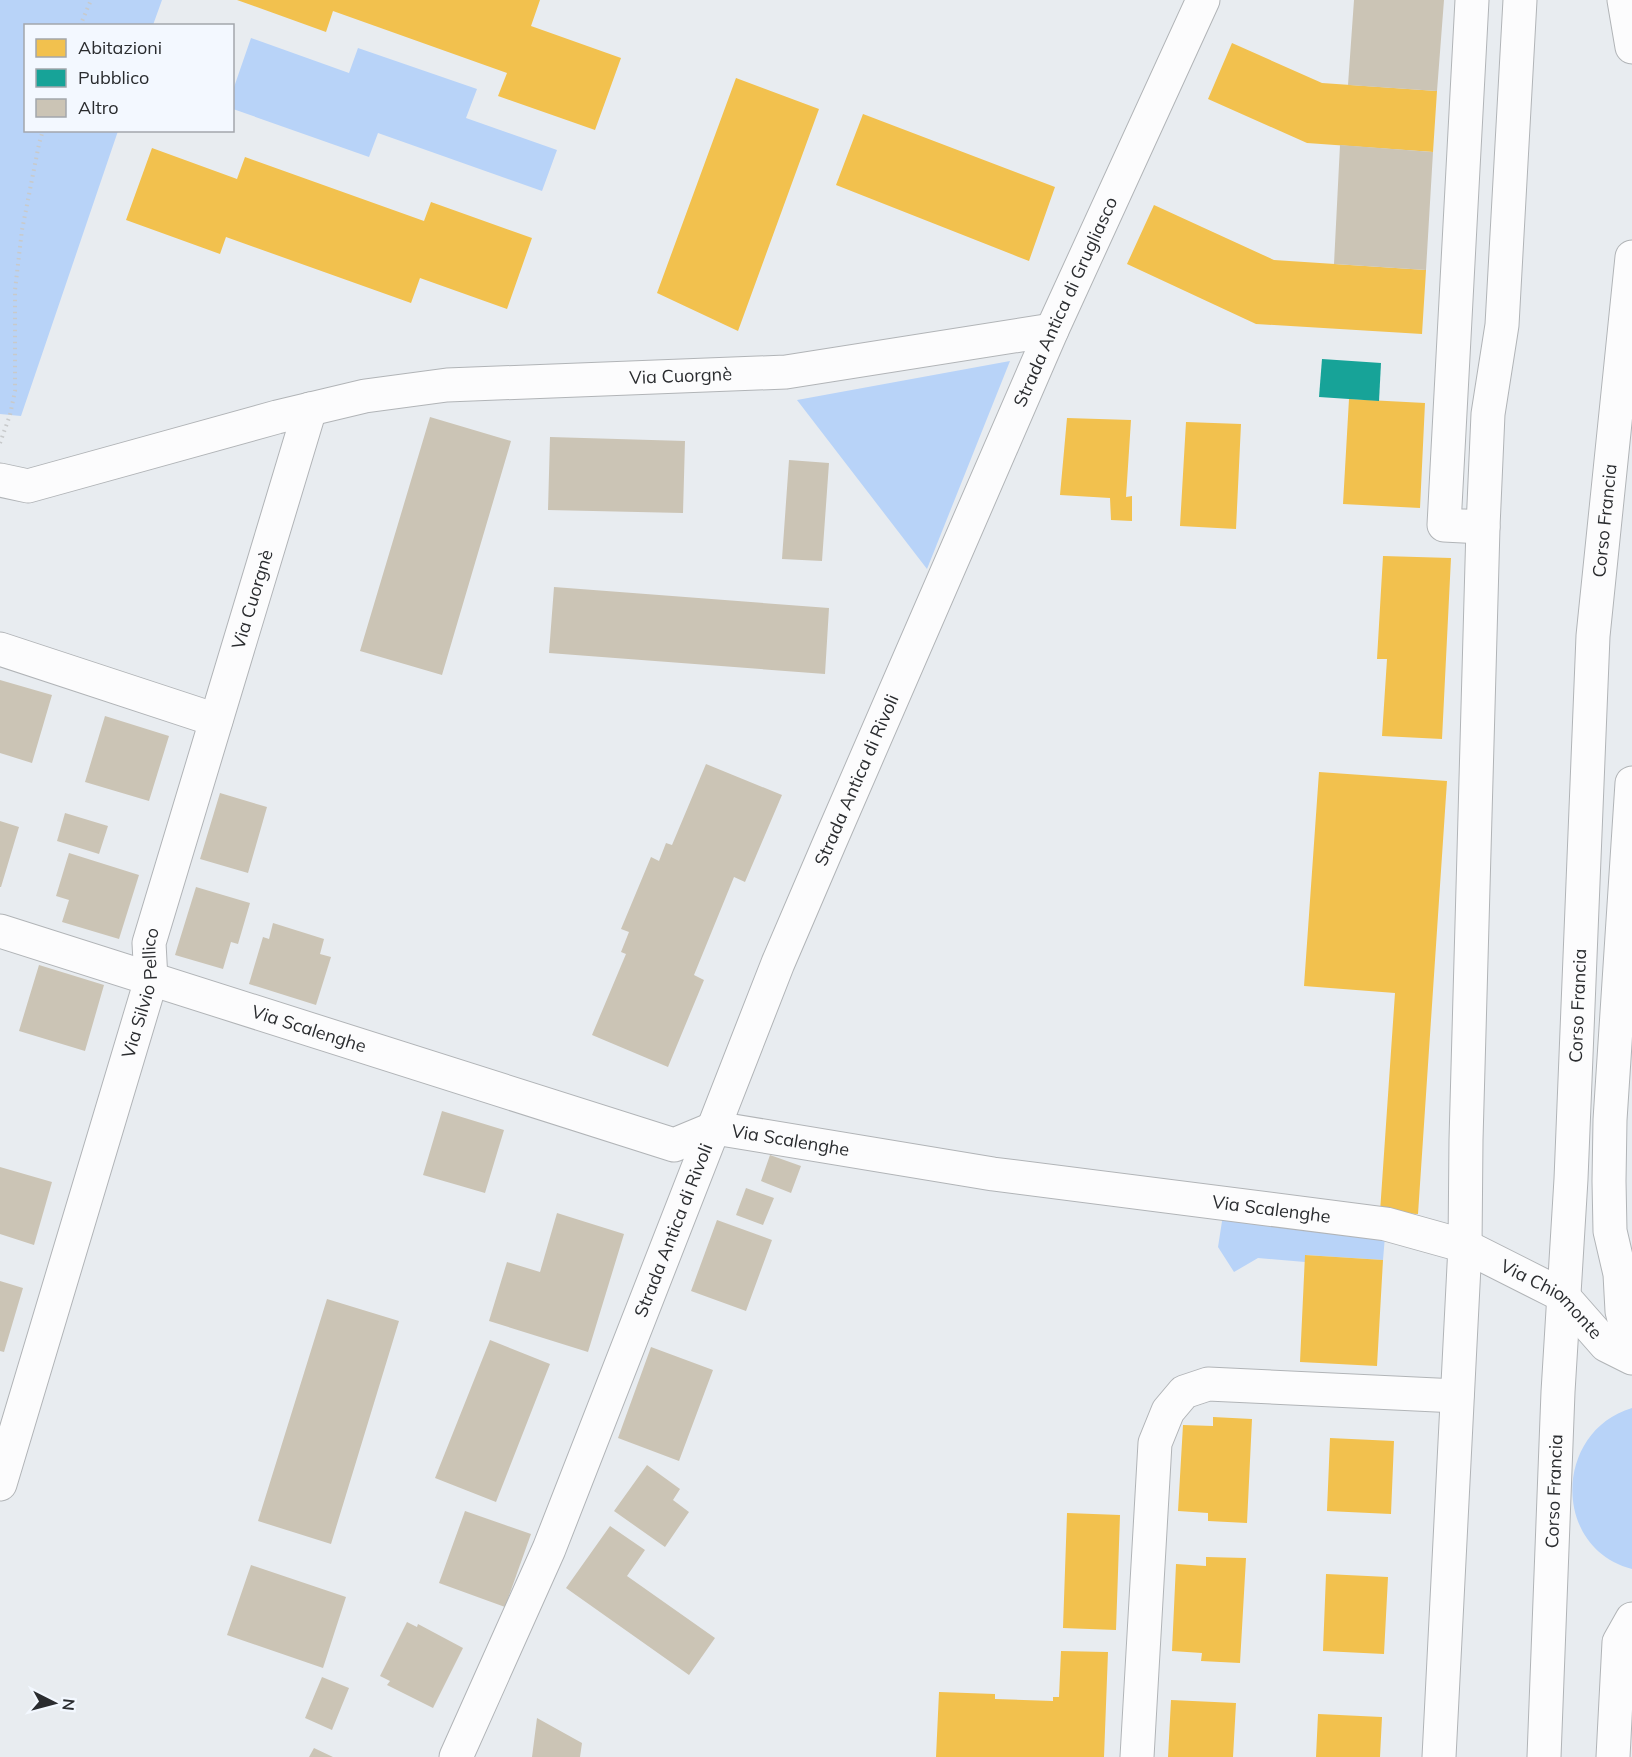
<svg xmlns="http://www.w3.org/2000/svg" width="1632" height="1757" font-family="Mulish,sans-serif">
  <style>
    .green { fill: #b8d3f8 }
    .homes { fill: #f2c14e }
    .public { fill: #17a398 }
    .building { fill: #cbc4b5 }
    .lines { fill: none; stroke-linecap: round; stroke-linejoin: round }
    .minor-casing { stroke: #b1b4b7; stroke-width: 35 }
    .major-casing { stroke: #b1b4b7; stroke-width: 35 }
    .path { stroke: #c8cacb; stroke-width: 4; stroke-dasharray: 1.5 4.5; stroke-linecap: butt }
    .minor { stroke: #fcfcfd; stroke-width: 33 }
    .major { stroke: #fcfcfd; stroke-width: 33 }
    .labels { text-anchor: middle; stroke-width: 6; stroke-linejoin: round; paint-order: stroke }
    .street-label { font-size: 18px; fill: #2a2c2f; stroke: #f3f8ff }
  </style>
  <rect width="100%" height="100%" fill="#e8ecf0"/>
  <path class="green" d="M0,0H162L153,25L26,26V130L118,131L21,416L0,414Z
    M251,38L349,73L358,48L477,89L466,118L557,150L542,191L378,133L369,157L233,109V90Z
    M1010,361L927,569L797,400Z
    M1225,1202L1386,1224L1383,1260L1306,1255L1305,1262L1258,1258L1234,1272L1218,1247Z
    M1632,1408V1569C1551,1548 1554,1431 1632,1408Z"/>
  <path class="homes" d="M237,0H540L531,26L621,58L595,130L498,96L507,73L333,11L326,32Z
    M1232,43L1322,83L1437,91L1433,152L1307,143L1208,99Z
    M736,78L819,109L738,331L657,293Z
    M863,114L1055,187L1029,261L836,185Z
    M152,148L237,179L245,157L424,221L431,202L532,238L507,309L420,278L411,303L226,237L220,254L126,220Z
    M1154,205L1274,260L1426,270L1422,334L1256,324L1127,264Z
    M1349,399L1425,403L1420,508L1343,504Z
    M1067,418L1131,420L1126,497L1132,496V521L1111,520L1110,498L1060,495Z
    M1186,422L1241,424L1236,529L1180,526Z
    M1383,556L1451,558L1442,739L1382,736L1387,659H1377Z
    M1319,772L1447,781L1418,1214L1380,1212L1395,993L1304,986Z
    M1305,1255L1383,1260L1377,1366L1300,1362Z
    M1213,1417L1252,1419L1247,1523L1208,1521V1513L1178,1511L1183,1425L1213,1426Z
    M1330,1438L1394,1441L1391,1514L1327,1511Z
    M1067,1513L1120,1515L1116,1630L1063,1628Z
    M1206,1557L1246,1558L1240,1663L1201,1661L1202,1653L1172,1651L1176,1564L1206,1566Z
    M1326,1574L1388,1577L1384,1654L1323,1651Z
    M1061,1651L1108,1652L1104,1757H936L939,1692L995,1694V1699L1053,1701V1697H1059Z
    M1171,1700L1236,1703L1233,1757H1168Z
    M1318,1714L1382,1717L1380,1757H1316Z"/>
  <path class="public" d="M1322,359L1381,363L1379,401L1319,397Z"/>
  <path class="building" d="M1354,0H1444L1437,91L1348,85Z
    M1340,145L1433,152L1426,270L1334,264Z
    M430,417L511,441L442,675L360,651Z
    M550,437L685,441L683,513L548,510Z
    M789,460L829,463L822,561L782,559Z
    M554,587L829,608L825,674L549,653Z
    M0,680L52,695L32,763L0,753Z
    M105,716L169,736L149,801L85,782Z
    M706,764L782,795L745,882L734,877L694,975L704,980L668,1067L592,1035L626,954L621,952L629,932L621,929L651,857L659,861L666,843L672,845Z
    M220,793L267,807L248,873L200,859Z
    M65,813L108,826L99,854L57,841Z
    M0,821L19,827L1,887H0Z
    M69,853L139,875L119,939L62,922L69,900L56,896Z
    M196,887L250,903L238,944L231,942L223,969L175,955Z
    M273,923L324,939L320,954L331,957L316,1005L249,984L263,937L269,939Z
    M39,965L104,985L85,1051L19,1031Z
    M442,1111L504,1130L485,1193L423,1175Z
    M770,1155L801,1166L791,1193L761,1181Z
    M0,1167L52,1182L34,1245L0,1234Z
    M746,1188L774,1198L763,1225L736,1215Z
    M557,1213L624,1234L588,1352L489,1321L507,1262L540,1272Z
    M717,1220L772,1240L746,1311L691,1291Z
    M0,1281L23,1288L4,1352L0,1351Z
    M327,1299L399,1321L331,1544L258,1521Z
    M490,1340L550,1364L496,1502L435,1478Z
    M651,1347L713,1370L679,1461L618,1438Z
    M647,1465L680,1489L673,1500L689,1512L665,1547L614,1511Z
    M465,1511L531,1534L505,1607L439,1583Z
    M610,1526L645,1550L627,1576L715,1638L689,1675L566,1588Z
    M251,1565L346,1597L323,1668L227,1635Z
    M407,1622L417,1627L418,1624L463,1648L433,1708L387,1685L390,1681L380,1676Z
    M322,1677L349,1688L332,1730L305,1718Z
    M537,1718L582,1743L580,1757H532Z
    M314,1748L333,1757H309Z"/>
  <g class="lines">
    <defs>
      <g id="minor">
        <path d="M1472,0L1444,525L1483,527"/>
        <path id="s1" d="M0,480L28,486L277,417L365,396L447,385L786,372L1052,330"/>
        <path d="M0,649L216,720"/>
        <path d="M1632,783L1610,1120L1609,1181L1610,1231L1620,1274L1622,1311L1632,1352"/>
        <path id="s2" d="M0,931L674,1145L715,1128L993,1174L1386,1224L1465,1246L1562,1295L1606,1345L1632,1358"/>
        <path id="s3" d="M0,1484L151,980L149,943L310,409"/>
        <path id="s4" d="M456,1757L549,1549L778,963L829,844L1052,330L1203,0"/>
        <path d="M1137,1757L1155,1443L1168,1411L1184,1392L1208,1384L1457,1396"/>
        <path d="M1613,1757L1619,1642L1632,1619"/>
      </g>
      <g id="major">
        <path d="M1624,0L1632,47"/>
        <path d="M1439,1757L1465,1246L1466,1140L1483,527L1488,414L1502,325L1520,0"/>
        <path id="s5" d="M1544,1757L1558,1392L1571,1179L1593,636L1632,257"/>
      </g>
    </defs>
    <use href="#minor" class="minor-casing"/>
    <use href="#major" class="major-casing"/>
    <path class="path" d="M80,26L91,0
      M0,443L10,415L15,391V290L22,230L39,144L43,130"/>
    <use href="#minor" class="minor"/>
    <use href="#major" class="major"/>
  </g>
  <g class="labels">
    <g class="street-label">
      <text dy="6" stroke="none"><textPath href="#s4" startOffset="1578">Strada Antica di Grugliasco</textPath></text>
      <text dy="6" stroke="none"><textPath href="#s1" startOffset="694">Via Cuorgnè</textPath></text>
      <text dy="6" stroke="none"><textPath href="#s5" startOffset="1238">Corso Francia</textPath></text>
      <text dy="6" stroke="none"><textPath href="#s3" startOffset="922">Via Cuorgnè</textPath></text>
      <text dy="6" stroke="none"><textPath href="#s4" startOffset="1056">Strada Antica di Rivoli</textPath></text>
      <text dy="6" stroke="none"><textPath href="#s3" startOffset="512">Via Silvio Pellico</textPath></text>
      <text dy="6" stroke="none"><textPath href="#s5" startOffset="752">Corso Francia</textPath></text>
      <text dy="6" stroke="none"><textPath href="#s2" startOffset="324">Via Scalenghe</textPath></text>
      <text dy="6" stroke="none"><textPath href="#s2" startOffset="828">Via Scalenghe</textPath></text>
      <text dy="6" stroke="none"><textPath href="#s2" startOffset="1314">Via Scalenghe</textPath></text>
      <text dy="6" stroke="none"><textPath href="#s4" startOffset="570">Strada Antica di Rivoli</textPath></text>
      <text dy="6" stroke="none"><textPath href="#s2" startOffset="1614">Via Chiomonte</textPath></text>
      <text dy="6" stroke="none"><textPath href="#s5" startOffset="266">Corso Francia</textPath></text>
    </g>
  </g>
  <rect x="24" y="24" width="210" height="108" fill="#f3f8ff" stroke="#a3a6ac" stroke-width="1.5"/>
  <rect x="36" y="39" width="30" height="18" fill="#f2c14e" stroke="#a3a6ac" stroke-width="1.5"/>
  <text x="78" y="54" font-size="18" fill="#2a2c2f">Abitazioni</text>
  <rect x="36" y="69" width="30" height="18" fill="#17a398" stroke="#a3a6ac" stroke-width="1.5"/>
  <text x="78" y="84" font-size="18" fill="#2a2c2f">Pubblico</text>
  <rect x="36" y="99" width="30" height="18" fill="#cbc4b5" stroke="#a3a6ac" stroke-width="1.5"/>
  <text x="78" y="114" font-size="18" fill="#2a2c2f">Altro</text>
  <g transform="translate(54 1703) rotate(96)" stroke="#f3f8ff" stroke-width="4.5" paint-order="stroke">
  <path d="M0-4.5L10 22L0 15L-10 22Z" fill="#2a2c2f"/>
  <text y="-9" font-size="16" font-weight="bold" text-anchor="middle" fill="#2a2c2f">N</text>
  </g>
</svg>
